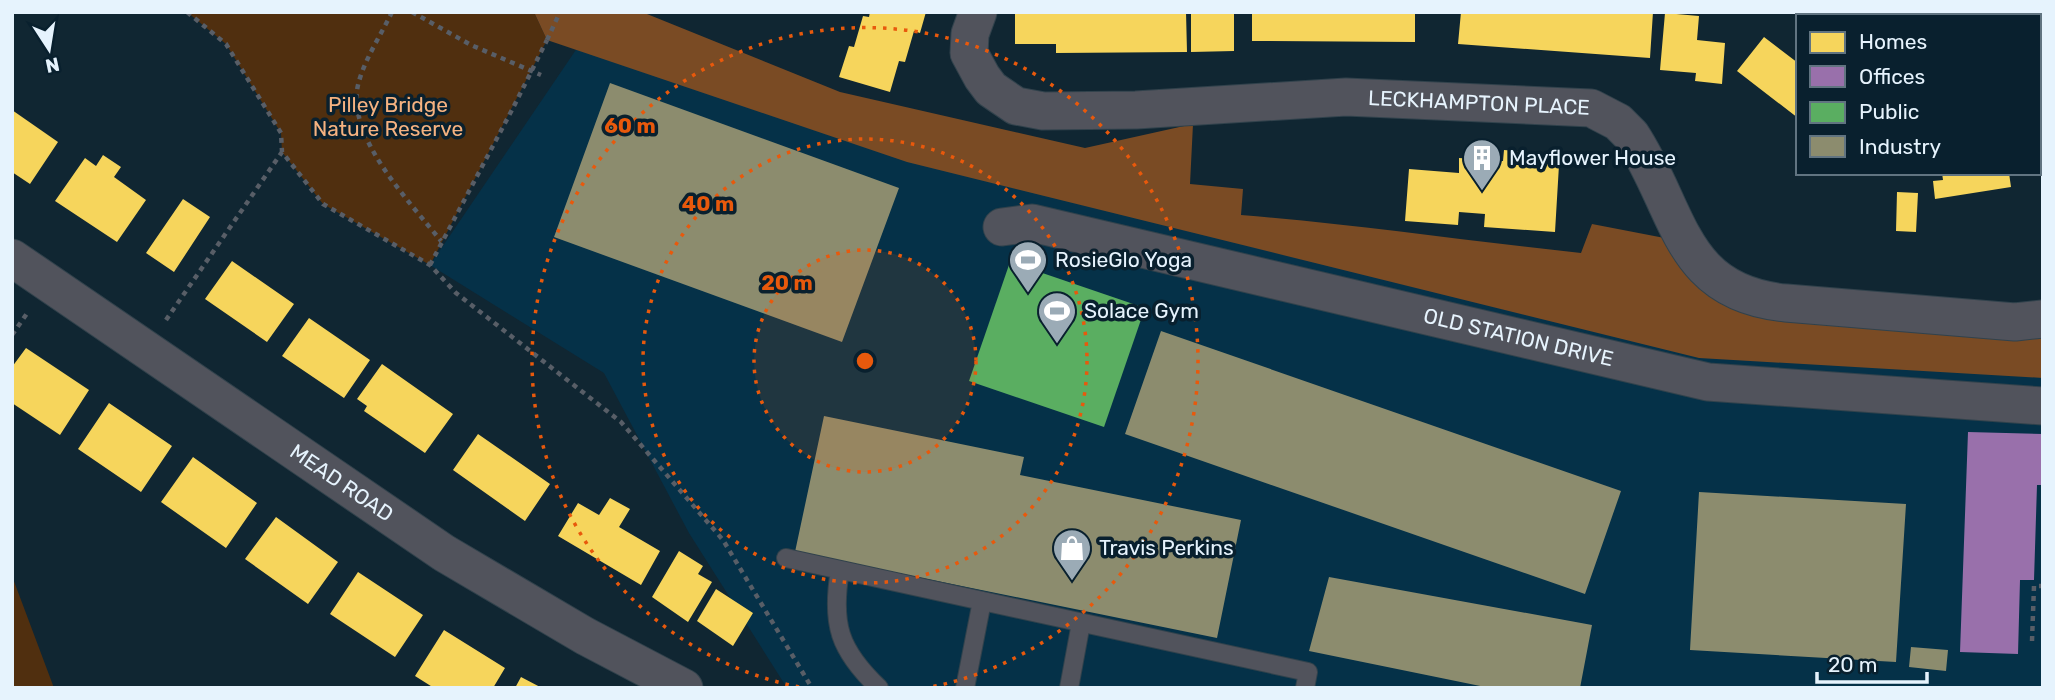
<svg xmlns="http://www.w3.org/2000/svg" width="2055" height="700" font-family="Rubik,sans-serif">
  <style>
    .built { fill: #053148 }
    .green { fill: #502f0f }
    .forest { fill: #7a4b24 }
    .homes { fill: #f6d55c }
    .offices { fill: #9970ab }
    .public { fill: #5aae61 }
    .industry { fill: #8c8c6e }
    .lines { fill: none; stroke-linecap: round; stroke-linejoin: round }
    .lane-casing { stroke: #31424c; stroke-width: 20 }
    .street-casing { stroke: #31424c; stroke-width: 39 }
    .path { stroke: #585e67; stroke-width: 4.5; stroke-dasharray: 5 5; stroke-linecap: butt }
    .lane { stroke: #51535c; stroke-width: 18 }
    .street { stroke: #51535c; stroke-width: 37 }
    .path-bridge { stroke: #585e67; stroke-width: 4.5; stroke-dasharray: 5 5; stroke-linecap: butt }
    .ring { fill: none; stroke: #e8590c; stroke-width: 3.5; stroke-dasharray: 3.5 7 }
    .labels { text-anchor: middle; stroke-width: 7; stroke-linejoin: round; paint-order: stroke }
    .street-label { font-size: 21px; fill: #e6f3fd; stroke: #09202e }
    .park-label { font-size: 21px; fill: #f5b280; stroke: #09202e }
    .poi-label { font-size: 21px; fill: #e6f3fd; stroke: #09202e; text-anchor: start }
    .centre { fill: #e8590c; stroke: #09202e; stroke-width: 3.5 }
    .ring-label { font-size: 21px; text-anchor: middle; font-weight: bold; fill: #e8590c; stroke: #09202e; stroke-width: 7; stroke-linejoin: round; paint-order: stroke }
  </style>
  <rect width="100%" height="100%" fill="#102632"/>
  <path class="built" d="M586,35L1038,191L2043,368V688H787L689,533L604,373L430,265Z"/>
  <path class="green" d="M187,12H534L547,40L430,265L323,204L282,152L281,133L226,44Z
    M12,576L54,688H12Z"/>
  <path class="forest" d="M534,12H642L840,92L1085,148L1193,124L1190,184L1243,189L1241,215C1355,224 1468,241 1581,253L1592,224L1680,241L1733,300L2043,325V378L1699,358L907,162L547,40Z"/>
  <path class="homes" d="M870,12H926L920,33L914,31L905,62L899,61L890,92L839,77L849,46L854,47L863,16L869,17Z
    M1015,12H1186L1187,52L1056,53V44H1015Z
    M1191,12H1234V51L1191,52Z
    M1252,12H1415V42L1252,41Z
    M1461,12H1653L1650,58L1458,44Z
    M1665,13L1699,16L1697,40L1725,43L1722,84L1695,81L1696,73L1660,70Z
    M1764,37L1798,63V118L1737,71Z
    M12,110L58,142L30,184L12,172Z
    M1504,150L1541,153L1540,163L1559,165L1555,232L1484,227L1485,214L1459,212L1458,225L1405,221L1409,169L1459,173V158L1503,161Z
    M103,155L121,167L114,177L146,200L117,242L55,201L85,158L96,166Z
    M1942,173H2009L2011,187L1935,199L1933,181L1943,180Z
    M1897,192L1918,193L1916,232L1896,231Z
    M183,199L210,217L174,272L146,253Z
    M232,261L294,304L267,342L205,299Z
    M309,318L370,360L344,398L282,356Z
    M26,348L89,390L60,435L12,403V367Z
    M382,364L453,414L425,453L364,411L367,406L357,399Z
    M109,403L172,446L141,492L78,449Z
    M478,434L550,484L525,521L453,470Z
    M193,457L257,503L226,548L161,502Z
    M610,498L630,509L619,527L660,551L641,585L558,536L578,503L599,515Z
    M276,517L338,562L308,604L245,559Z
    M679,551L703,566L698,574L712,582L688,622L652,597Z
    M358,572L423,615L395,657L330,614Z
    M716,589L753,613L733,646L697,621Z
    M444,630L505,668L493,688H434L415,676Z
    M521,677L542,688H515Z"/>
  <path class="offices" d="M1968,432L2043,434V485H2037L2034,580H2020L2018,654L1960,652Z"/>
  <path class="public" d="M1010,262L1145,308L1104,427L969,381Z"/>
  <path class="industry" d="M610,83L899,188L842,342L554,237Z
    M1161,331L1621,491L1585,594L1125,434Z
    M824,416L1024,457L1020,475L1241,520L1217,638L795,552Z
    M1699,492L1906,504L1896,662L1690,650Z
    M1329,577L1592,625L1580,688H1490L1309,651Z
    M1911,647L1948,650L1946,671L1909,667Z"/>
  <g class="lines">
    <defs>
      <path id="lane" d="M786,558L1308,672L1305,688
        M840,570C831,624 839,650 879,688
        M965,688L982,601
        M1069,688L1081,623"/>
      <g id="street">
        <path id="s1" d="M978,12L970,34L969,53L982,77L991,89L1016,106L1043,111L1136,110L1346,97L1591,108L1618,122L1631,135C1681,211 1678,293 1786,303L2015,322L2043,319"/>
        <path d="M1831,12L1834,16"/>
        <path d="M2039,53L2043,52"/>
        <path id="s2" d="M1002,227L1032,223L1708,382L2043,406"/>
        <path id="s3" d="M12,258L444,553L585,636L684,688"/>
      </g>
    </defs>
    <use href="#lane" class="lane-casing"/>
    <use href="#street" class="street-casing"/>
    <path class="path" d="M187,12L226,44L281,133L282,152L323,204L430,265L456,293L621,422L723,540L812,688
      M392,12C381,35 364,60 358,85C346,137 410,202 441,241
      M412,12L471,45L541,75
      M547,40L560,12
      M430,265L514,106
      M166,320L282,152
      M12,335L28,312
      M2032,641L2034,586H2043"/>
    <use href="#lane" class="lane"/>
    <use href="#street" class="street"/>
    <path class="path-bridge" d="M514,106L547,40"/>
  </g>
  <circle cx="865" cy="361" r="111" fill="#e8590c" fill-opacity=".12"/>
  <g class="ring">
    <circle cx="865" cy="361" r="111"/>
    <circle cx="865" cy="361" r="222"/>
    <path d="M799 687A333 333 0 1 1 931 687"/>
  </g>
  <defs>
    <symbol id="building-pin" viewBox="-11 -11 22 30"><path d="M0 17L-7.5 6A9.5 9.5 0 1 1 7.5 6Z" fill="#9babb6" stroke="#09202e"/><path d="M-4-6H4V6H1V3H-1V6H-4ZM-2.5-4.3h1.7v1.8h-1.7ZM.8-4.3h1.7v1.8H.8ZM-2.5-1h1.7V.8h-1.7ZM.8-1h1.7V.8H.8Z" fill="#fff"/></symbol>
    <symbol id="stadium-pin" viewBox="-11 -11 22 30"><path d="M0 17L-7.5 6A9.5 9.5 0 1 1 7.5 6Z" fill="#9babb6" stroke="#09202e"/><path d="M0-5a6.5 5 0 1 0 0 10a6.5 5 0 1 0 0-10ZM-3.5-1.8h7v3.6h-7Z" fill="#fff"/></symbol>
    <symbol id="shop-pin" viewBox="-11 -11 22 30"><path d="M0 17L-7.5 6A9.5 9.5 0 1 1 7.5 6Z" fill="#9babb6" stroke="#09202e"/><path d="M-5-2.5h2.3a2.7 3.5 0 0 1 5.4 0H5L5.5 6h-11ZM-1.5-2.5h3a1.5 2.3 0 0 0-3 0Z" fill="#fff"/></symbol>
  </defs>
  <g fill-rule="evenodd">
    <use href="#building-pin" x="1460" y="136" width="44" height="60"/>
    <use href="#stadium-pin" x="1006" y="238" width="44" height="60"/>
    <use href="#stadium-pin" x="1035" y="289" width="44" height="60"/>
    <use href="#shop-pin" x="1050" y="526" width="44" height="60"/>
  </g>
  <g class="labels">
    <g class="street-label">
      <text dy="7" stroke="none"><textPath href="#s1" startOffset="579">LECKHAMPTON PLACE</textPath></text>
      <text dy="7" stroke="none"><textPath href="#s2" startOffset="530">OLD STATION DRIVE</textPath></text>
      <text dy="7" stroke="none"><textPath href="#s3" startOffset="399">MEAD ROAD</textPath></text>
    </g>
    <g class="park-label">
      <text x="388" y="112">Pilley Bridge<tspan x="388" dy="24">Nature Reserve</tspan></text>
    </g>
    <g class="poi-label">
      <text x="1509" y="165">Mayflower House</text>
      <text x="1055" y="267">RosieGlo Yoga</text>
      <text x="1084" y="318">Solace Gym</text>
      <text x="1099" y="555">Travis Perkins</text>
    </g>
  </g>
  <circle cx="865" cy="361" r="10" class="centre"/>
  <g class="ring-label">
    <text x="630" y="133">60 m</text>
    <text x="708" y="211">40 m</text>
    <text x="787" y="290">20 m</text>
  </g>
  <rect width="2055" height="700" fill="none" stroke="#e6f3fd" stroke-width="28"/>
  <rect x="1796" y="14" width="245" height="161" fill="#09202e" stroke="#617481" stroke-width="2"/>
  <rect x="1810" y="32" width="35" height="21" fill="#f6d55c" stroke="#617481" stroke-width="2"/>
  <text x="1859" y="49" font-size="21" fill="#e6f3fd">Homes</text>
  <rect x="1810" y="66" width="35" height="21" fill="#9970ab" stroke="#617481" stroke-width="2"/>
  <text x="1859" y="84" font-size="21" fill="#e6f3fd">Offices</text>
  <rect x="1810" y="102" width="35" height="21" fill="#5aae61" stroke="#617481" stroke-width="2"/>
  <text x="1859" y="119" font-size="21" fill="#e6f3fd">Public</text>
  <rect x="1810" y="136" width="35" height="21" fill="#8c8c6e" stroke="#617481" stroke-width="2"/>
  <text x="1859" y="154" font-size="21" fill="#e6f3fd">Industry</text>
  <g transform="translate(49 49) rotate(168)" stroke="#09202e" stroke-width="5" paint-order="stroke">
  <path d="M0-5L12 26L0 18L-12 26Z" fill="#e6f3fd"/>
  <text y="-10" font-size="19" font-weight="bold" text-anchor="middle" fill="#e6f3fd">N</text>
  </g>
  <path d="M1817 672v10h110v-10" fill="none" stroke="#e6f3fd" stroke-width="3.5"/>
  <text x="1828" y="672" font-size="21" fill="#e6f3fd" stroke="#09202e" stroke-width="5" paint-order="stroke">20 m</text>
</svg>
